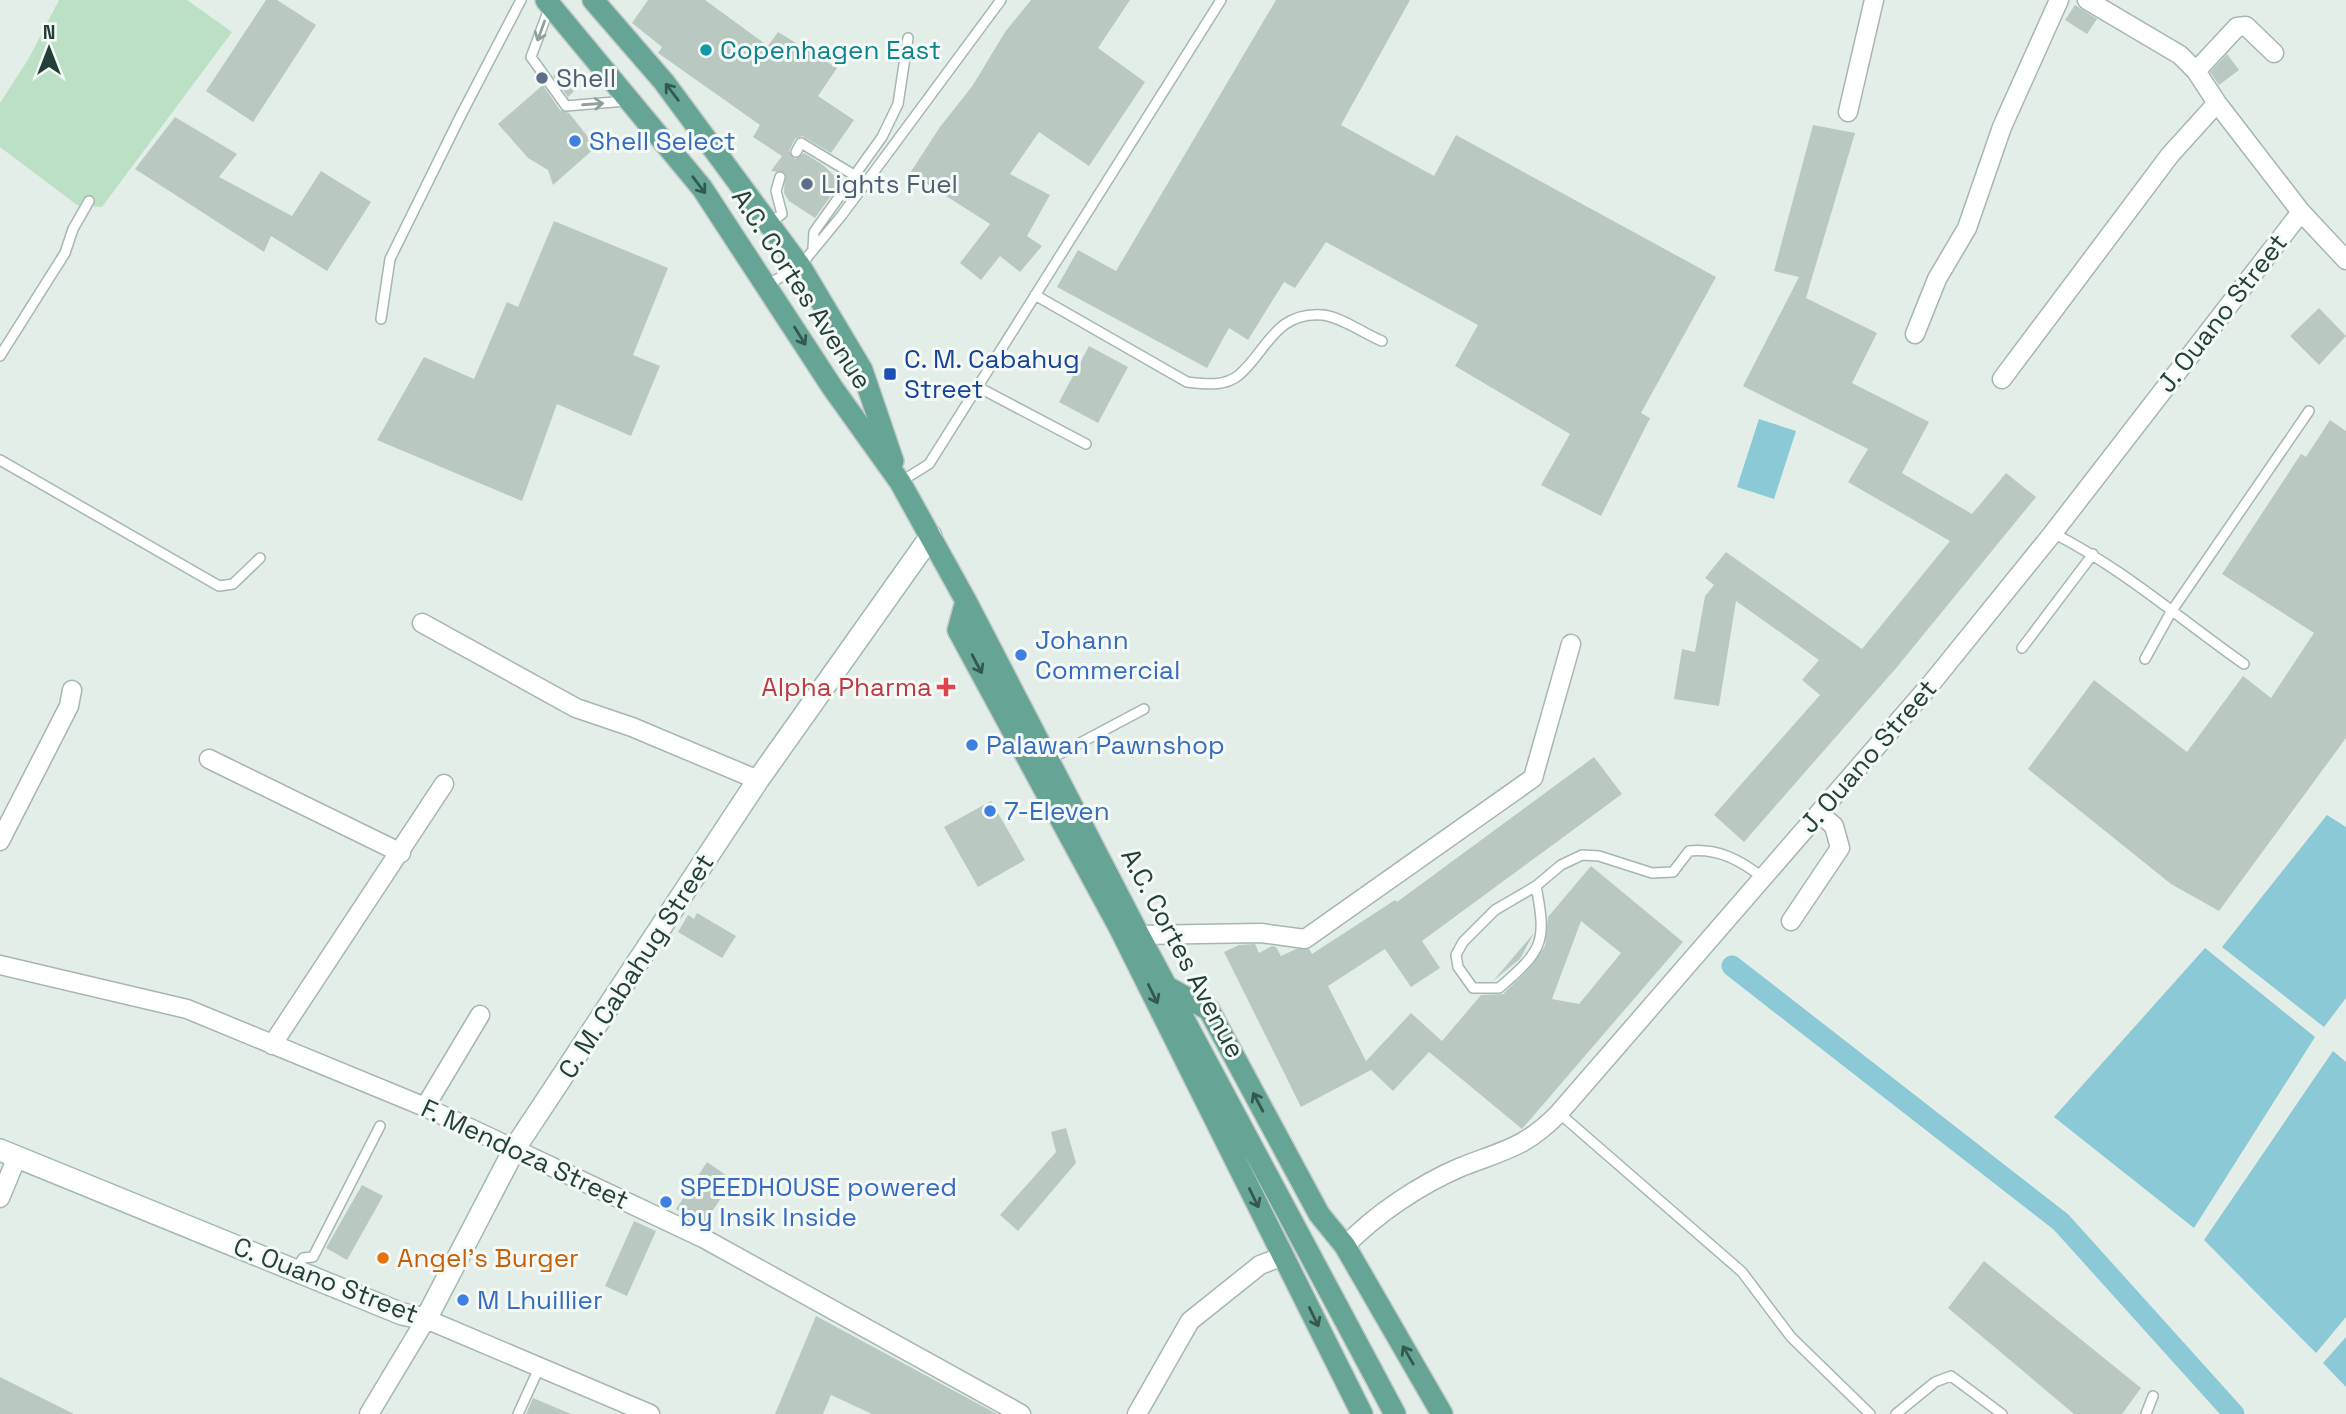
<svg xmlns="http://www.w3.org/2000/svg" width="2346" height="1414" font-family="'Space Grotesk',sans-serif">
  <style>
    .green { fill: #bce0c5 }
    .water { fill: #8ac9d5 }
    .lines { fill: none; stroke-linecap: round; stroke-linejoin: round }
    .canal { stroke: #8ac9d5; stroke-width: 21 }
    .building { fill: #b9c9c2; fill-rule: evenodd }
    .lane-casing { stroke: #a6b6b0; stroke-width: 12 }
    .street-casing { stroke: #a6b6b0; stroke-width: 21 }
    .secondary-casing { stroke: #a1bab1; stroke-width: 24 }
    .primary-casing { stroke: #c1cac7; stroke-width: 24 }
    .lane { stroke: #fff; stroke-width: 9 }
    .street { stroke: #fff; stroke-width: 18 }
    .secondary { stroke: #fff; stroke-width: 21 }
    .primary { stroke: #66a595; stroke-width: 21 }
    .oneway { stroke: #90a09c }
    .oneway2 { stroke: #33594f }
    .culture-dot { fill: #0f9aa8; stroke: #f5faf7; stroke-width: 2.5 }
    .service-dot { fill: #5c6f8a; stroke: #f5faf7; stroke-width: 2.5 }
    .shop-dot { fill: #3f7fe0; stroke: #f5faf7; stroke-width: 2.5 }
    .transit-dot { fill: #1a4fb4; stroke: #f5faf7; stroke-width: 2.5 }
    .health-dot { fill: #e0444e; stroke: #f5faf7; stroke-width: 2.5 }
    .food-dot { fill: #e8710a; stroke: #f5faf7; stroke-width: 2.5 }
    .labels { text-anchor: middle; stroke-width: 6; stroke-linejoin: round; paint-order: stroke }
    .culture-label { font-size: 26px; fill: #0d838f; stroke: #f5faf7; text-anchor: start }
    .service-label { font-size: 26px; fill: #4e5e75; stroke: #f5faf7; text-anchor: start }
    .shop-label { font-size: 26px; fill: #366cbe; stroke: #f5faf7; text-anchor: start }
    .street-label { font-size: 26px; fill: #224038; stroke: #f5faf7 }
    .transit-label { font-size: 26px; fill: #164399; stroke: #f5faf7; text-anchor: start }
    .health-label { font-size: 26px; fill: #be3a42; stroke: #f5faf7; text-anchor: end }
    .food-label { font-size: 26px; fill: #c56008; stroke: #f5faf7; text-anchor: start }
  </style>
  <rect width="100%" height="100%" fill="#e4eee9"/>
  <path class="green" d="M59,0H187L232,32L102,207L77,205L0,147V103L29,58Z"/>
  <path class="water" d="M1759,419L1796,431L1774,499L1737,487Z
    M2327,815L2346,827V998L2324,1027L2222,947Z
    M2205,948L2315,1037L2194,1228L2054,1117Z
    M2333,1051L2346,1062V1317L2316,1353L2204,1240Z
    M2346,1337V1387L2323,1363Z"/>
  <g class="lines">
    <path class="canal" d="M1732,966L2061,1222L2234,1414"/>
  </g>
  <path class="building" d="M266,0H277L316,25L253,122L206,91Z
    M648,0H705L768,46L778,32L837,68L818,96L854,120L831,153L802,136L795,139L789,151L795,159L804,153L823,165L839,180L838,186L815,218L789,201L784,193L785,173L771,171L782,156L753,137L760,125L658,53L662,47L632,23Z
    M1031,0H1130L1098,48L1145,82L1089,166L1039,132L1010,174L1050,195L1027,236L1042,246L1020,272L1000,256L981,280L960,263L990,224L910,173L940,127L973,85L1005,32Z
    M1276,0H1410L1341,125L1434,176L1456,135L1716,277L1641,413L1650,418L1601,516L1541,485L1570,434L1455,366L1478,325L1326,242L1295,288L1284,282L1248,340L1229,328L1207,368L1057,287L1078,250L1116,271Z
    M2075,5L2097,19L2087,34L2065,20Z
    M2227,54L2239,70L2219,85L2210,72Z
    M557,72L574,91L568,97L553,76Z
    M543,85L560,110L569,113L596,147L553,185L548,170L528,158L498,124Z
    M175,117L237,154L219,177L292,216L321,171L371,202L327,271L271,236L264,252L135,169Z
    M1813,125L1855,133L1806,298L1877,333L1852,383L1929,422L1902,473L1972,514L2006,473L2036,497L1897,667L1744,842L1714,815L1820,695L1802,680L1819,660L1736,601L1719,706L1674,699L1682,649L1695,652L1705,596L1714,585L1705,578L1726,552L1862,649L1950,541L1848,482L1868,449L1743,386L1799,277L1774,271Z
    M554,221L668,268L633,355L660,366L631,436L557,404L522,501L377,440L424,357L474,379L507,302L518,307Z
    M2319,308L2346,336L2319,365L2290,336Z
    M1089,346L1128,367L1098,423L1059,402Z
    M2330,420L2346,431V738L2219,911L2171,884L2028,769L2094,680L2187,752L2243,676L2271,698L2314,633L2222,574L2301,454L2306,457Z
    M1594,757L1622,794L1422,941L1440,968L1411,987L1385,949L1328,986L1366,1061L1411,1013L1442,1041L1481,995L1503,994L1530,968L1545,946L1548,917L1591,866L1683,942L1522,1129L1429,1052L1393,1091L1371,1070L1301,1107L1224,952L1239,945L1255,944L1259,953L1272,946L1276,947L1281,956L1296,949H1309L1312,954L1395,900L1397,902ZM1581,921L1621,953L1579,1004L1552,999Z
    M991,801L1025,860L978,887L944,827Z
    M697,913L736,936L722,958L678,932L688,915L694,919Z
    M1534,933L1520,959L1493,981Z
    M1066,1128L1076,1163L1018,1231L1000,1215L1056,1152L1051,1132Z
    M707,1162L733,1180L703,1225L676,1209Z
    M362,1185L383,1196L347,1260L326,1248Z
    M634,1221L656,1231L627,1296L605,1286Z
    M1984,1261L2141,1388L2122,1414H2074L1948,1308Z
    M816,1316L866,1343L997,1414H872L831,1395L823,1414H775Z
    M0,1377L74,1414H0Z
    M533,1398L571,1414H526Z"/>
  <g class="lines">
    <defs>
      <path id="lane" d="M550,6L531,57L566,106L626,101
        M796,152L801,143L854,175
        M769,224L782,214L776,191L780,177
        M813,248L814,232L882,137L898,104L908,38
        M767,285L800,266L842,215L1001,0
        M1035,295L1187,382C1204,384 1225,387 1239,375C1267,351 1275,311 1323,315C1341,317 1365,334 1382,341
        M381,319L390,259L461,115L521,0
        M0,356L65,253L73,229L89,201
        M978,387L1086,444
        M0,460L219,586L233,584L260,558
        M900,482L929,464L1221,0
        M2053,533C2122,568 2180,619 2244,664
        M2022,648L2093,554
        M2145,659L2171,612L2309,411
        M1050,759L1144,709
        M1536,886C1547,943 1543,950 1499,988H1473L1458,967L1456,955L1463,942L1495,910L1536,886L1561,865L1582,855L1599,856L1652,873L1673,872L1689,851C1718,848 1740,860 1762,877
        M1559,1113L1742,1272L1791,1337L1870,1414
        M296,1270L303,1258L313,1257L380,1126
        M518,1414L539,1368
        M1896,1414L1935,1382L1951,1376L2002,1414
        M2146,1414L2153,1396"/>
      <path id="street" d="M2087,0L2180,55L2196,71L2217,103L2301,212L2346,260
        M2196,71L2237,27L2246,26L2274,53
        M1848,112L1874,0
        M1915,334L1937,279L1967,228L2002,127L2059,0
        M2002,379L2170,155L2217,103
        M422,623L576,708L632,727L758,780
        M209,759L401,853
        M0,841L69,706L72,690
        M1791,921L1840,848L1834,826L1820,814
        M1139,935L1261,933L1305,939L1533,778L1571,644
        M0,965L187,1009L425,1107L703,1238L1021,1414
        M272,1045L444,784
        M425,1107L480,1015
        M0,1198L17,1157
        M1345,1246C1376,1214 1419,1185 1461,1167C1504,1150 1525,1148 1559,1113L1930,685L2053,533L2301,212
        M369,1414L426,1319L650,1414
        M1137,1414L1190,1321L1260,1265L1284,1256"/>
      <path id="secondary" d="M0,1150L402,1314L426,1319L515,1148L758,780L931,536"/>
      <path id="primary" d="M546,0L702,188L832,387L900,482L966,601L1139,935L1395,1414
        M593,0L664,82L800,266L862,370L893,461
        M966,601L958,630L1119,927L1362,1414
        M1169,988L1209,1010L1319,1214L1345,1246L1442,1414"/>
    </defs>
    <use href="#lane" class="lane-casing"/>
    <use href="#street" class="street-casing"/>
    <use href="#secondary" class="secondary-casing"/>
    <use href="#primary" class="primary-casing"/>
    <use href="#lane" class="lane"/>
    <use href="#street" class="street"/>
    <use href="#secondary" class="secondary"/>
    <use href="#primary" class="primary"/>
  </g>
  <defs><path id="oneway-shaft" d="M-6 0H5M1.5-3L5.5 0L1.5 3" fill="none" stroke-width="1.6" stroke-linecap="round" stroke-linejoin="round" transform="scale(1.75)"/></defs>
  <g class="oneway">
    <use href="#oneway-shaft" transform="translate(541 31) rotate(110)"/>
    <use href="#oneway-shaft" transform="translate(593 104) rotate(-4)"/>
  </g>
  <g class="oneway2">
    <use href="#oneway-shaft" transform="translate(672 92) rotate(-127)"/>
    <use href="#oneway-shaft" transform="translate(699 185) rotate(53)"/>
    <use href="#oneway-shaft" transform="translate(800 336) rotate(58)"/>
    <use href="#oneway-shaft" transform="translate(977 664) rotate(62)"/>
    <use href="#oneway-shaft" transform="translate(1153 994) rotate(64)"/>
    <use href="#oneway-shaft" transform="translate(1258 1102) rotate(-118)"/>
    <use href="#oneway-shaft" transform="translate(1254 1198) rotate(64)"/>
    <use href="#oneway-shaft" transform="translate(1314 1317) rotate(64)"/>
    <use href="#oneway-shaft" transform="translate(1408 1355) rotate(-120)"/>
  </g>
  <circle class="culture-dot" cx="706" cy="50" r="7"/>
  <g class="service-dot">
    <circle cx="542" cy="78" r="7"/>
    <circle cx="807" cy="184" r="7"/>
  </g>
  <g class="shop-dot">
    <circle cx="575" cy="141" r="7"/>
    <circle cx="1021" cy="655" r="7"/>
    <circle cx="972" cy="745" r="7"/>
    <circle cx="990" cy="811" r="7"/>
    <circle cx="666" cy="1202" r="7"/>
    <circle cx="463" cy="1300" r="7"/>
  </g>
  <rect class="transit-dot" x="883" y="367" width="14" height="14" rx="3.5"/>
  <path class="health-dot" d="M942.5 676.5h7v7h7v7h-7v7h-7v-7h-7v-7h7z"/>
  <circle class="food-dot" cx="383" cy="1258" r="7"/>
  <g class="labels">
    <g class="culture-label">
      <text x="720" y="59">Copenhagen East</text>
    </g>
    <g class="service-label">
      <text x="556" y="87">Shell</text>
      <text x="821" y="193">Lights Fuel</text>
    </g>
    <g class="shop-label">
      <text x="589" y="150">Shell Select</text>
      <text x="1035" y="649">Johann<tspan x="1035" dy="30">Commercial</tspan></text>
      <text x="986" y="754">Palawan Pawnshop</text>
      <text x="1004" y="820">7-Eleven</text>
      <text x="680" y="1196">SPEEDHOUSE powered<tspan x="680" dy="30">by Insik Inside</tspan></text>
      <text x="477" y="1309">M Lhuillier</text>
    </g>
    <g class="street-label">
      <text transform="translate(802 289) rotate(57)" y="9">A.C. Cortes Avenue</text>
      <text transform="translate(2222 313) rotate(-52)" y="9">J. Ouano Street</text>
      <text transform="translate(1868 756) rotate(-49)" y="9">J. Ouano Street</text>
      <text transform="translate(1183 953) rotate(62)" y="9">A.C. Cortes Avenue</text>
      <text transform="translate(636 966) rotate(-57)" y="9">C. M. Cabahug Street</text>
      <text transform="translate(525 1154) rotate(25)" y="9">F. Mendoza Street</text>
      <text transform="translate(326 1280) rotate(21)" y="9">C. Ouano Street</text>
    </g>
    <g class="transit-label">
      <text x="904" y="368">C. M. Cabahug<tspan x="904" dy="30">Street</tspan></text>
    </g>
    <g class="health-label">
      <text x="932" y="696">Alpha Pharma</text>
    </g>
    <g class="food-label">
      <text x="397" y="1267">Angel's Burger</text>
    </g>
  </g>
  <g transform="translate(49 49)" stroke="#f5faf7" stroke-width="5" paint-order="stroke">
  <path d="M0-5L12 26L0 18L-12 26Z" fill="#224038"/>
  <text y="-10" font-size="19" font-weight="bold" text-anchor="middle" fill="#224038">N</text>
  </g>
</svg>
